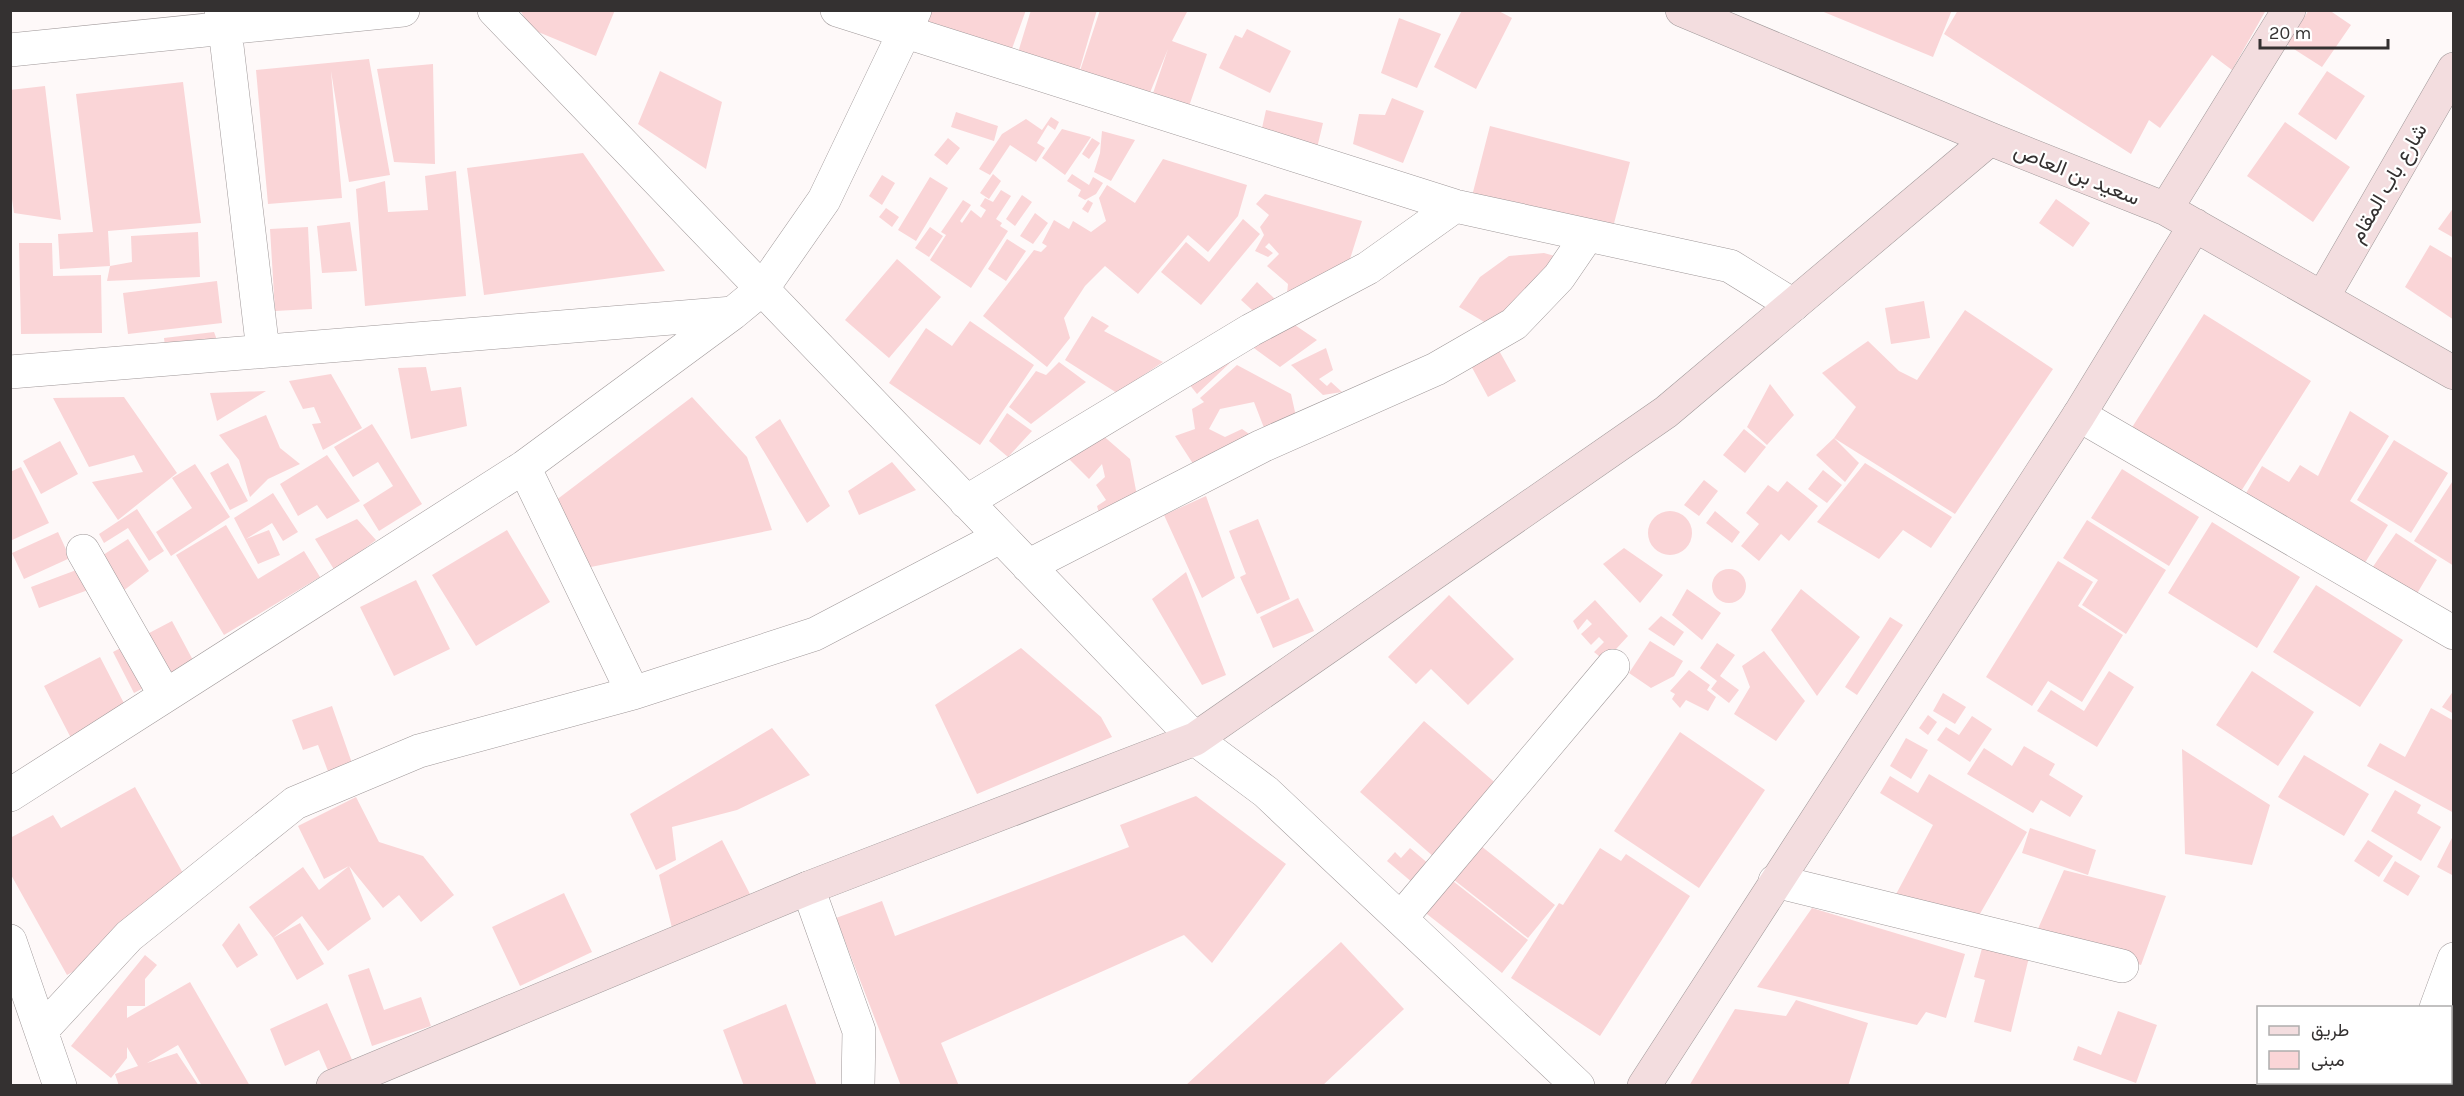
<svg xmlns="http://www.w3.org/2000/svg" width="2464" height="1096" font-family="Karla,Vazirmatn,sans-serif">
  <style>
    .building { fill: #fad5d7 }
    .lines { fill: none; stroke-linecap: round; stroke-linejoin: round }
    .street-casing { stroke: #9f9899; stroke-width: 34 }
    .secondary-casing { stroke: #9f9899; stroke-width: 34 }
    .street { stroke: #fff; stroke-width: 33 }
    .secondary { stroke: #f3dddf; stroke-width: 33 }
    .labels { text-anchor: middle; stroke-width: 4.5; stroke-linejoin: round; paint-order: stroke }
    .street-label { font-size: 21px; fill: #343131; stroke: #fff }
  </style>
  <rect width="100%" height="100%" fill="#fef9f9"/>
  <path class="building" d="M520,10H615L596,56L531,29Z
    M930,10H1026L1009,57L924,25Z
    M1031,10H1097L1077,78L1016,59Z
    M1100,10H1188L1172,41L1207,54L1187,112L1151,99L1168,49L1149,95L1080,71Z
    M1462,10H1497L1512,18L1476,89L1434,67Z
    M1819,10H1952L1933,57Z
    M1958,10H2266L2232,70L2212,55L2160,128L2149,120L2131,154L1944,34Z
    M2309,10H2329L2351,25L2322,67L2286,44Z
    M1399,18L1441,34L1417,88L1381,73Z
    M1247,29L1291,51L1270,93L1219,68L1235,35L1242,38Z
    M369,59L390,175L349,182L331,71L342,198L268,204L256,70Z
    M433,64L435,164L394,162L377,69Z
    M660,71L722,102L706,169L638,124Z
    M2327,71L2365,96L2336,140L2298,114Z
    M183,82L201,223L108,231L110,266L60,269L58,234L93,232L76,94Z
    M45,86L61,220L14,213L10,185V90Z
    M1392,98L1424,111L1403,163L1353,144L1359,114L1385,115Z
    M1266,110L1323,123L1316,152L1260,137Z
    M956,112L998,126L994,141L951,127Z
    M1051,117L1059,122L1055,130L1048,125L1037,143L1045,148L1036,162L1010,145L990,175L979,169L1002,134L1026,119L1042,130Z
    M2285,122L2350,167L2313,222L2247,176Z
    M1490,126L1630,162L1612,231L1472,196Z
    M1062,129L1091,137L1065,175L1042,158Z
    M1102,131L1135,140L1111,181L1094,172L1100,153Z
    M948,138L960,148L947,165L934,155Z
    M1092,138L1100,143L1089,159L1082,154Z
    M583,153L665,271L484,295L467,168Z
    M1163,159L1247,185L1238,216L1208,252L1188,235L1138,294L1105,266L1085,286L1064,318L1070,338L1047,367L983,316L1034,250L1041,252L1047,246L1042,243L1054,220L1069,229L1073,221L1091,232L1106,221L1099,198L1107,185L1135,203Z
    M456,171L466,296L365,306L356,189L385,181L388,212L428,210L425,176Z
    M993,174L1001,181L989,199L980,193Z
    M1072,174L1089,185L1093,177L1103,183L1096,194L1085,200L1078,196L1081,190L1067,181Z
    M882,175L895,183L882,205L869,196Z
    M930,177L948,188L916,241L898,230Z
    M1001,190L1011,196L996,219L1002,223L1000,226L1008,231L971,288L930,260L946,235L941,232L963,200L971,205L960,221L962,223L971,210L981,218L986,210L980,206L985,198L993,202Z
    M1265,194L1362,221L1350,259L1356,261L1286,303L1288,284L1267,266L1279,254L1269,243L1265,247L1273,253L1268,257L1255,251L1264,235L1260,227L1269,215L1256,204Z
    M1022,195L1032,202L1015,226L1006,219Z
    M2056,199L2090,223L2073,247L2039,223Z
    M1088,200L1093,203L1088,213L1082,209Z
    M2454,207V238L2438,229Z
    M886,208L899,217L892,227L879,217Z
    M1035,213L1048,223L1033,244L1020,236Z
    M1243,219L1260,234L1201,305L1161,272L1186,242L1209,262Z
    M350,222L357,271L322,273L317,226Z
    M308,227L312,309L275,311L270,229Z
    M930,227L943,236L929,257L915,248Z
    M198,232L200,277L107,281L110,266L132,262L131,236Z
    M1007,239L1026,251L1006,281L988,269Z
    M19,243H52L53,276L101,275L102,333L21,334Z
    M2430,245L2454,259V320L2405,287Z
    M1544,253L1562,258L1496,329L1459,307L1480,277L1509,256Z
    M897,259L941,297L889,358L845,320Z
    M217,281L222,323L128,334L123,293Z
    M1257,282L1277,301L1261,318L1241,300Z
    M1924,301L1930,338L1891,344L1885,308Z
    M1965,310L2053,369L1955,514L1834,438L1856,407L1822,373L1868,341L1899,371L1917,380Z
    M2204,314L2311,381L2238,496L2131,429Z
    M1092,316L1109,326L1104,331L1163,362L1117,393L1065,360Z
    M1286,319L1317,340L1280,367L1247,343Z
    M970,321L1034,365L980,445L889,383L926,328L952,346Z
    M214,332L226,364L168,370L164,338Z
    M1497,347L1516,381L1488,397L1469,362Z
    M1326,348L1333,370L1319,379L1327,386L1331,382L1342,392L1323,395L1291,365Z
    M1234,359L1197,394L1189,384Z
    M1059,362L1086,382L1031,424L1009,407L1036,371L1046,375Z
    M1237,365L1291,394L1297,421L1266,433L1254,402L1220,409L1209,429L1225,437L1242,429L1255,438L1199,473L1175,436L1195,429L1192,409L1204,402L1200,398Z
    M426,367L431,391L461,387L467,426L411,439L398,368Z
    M331,374L362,428L323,450L312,424L321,423L314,407L303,409L289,381Z
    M1770,384L1794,415L1767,445L1747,427Z
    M266,391L217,421L210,393Z
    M124,397L177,473L118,520L92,482L143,472L134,455L89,467L53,398Z
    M692,397L747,457L772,530L581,569L551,504Z
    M2350,411L2389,436L2350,501L2388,525L2360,571L2242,500L2262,466L2289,482L2300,465L2318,476Z
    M1007,413L1032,431L1008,457L989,441Z
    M266,415L280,448L300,464L268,479L250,497L239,460L219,435Z
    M780,419L830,506L807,523L755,437Z
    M372,424L422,504L379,531L363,505L393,486L378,462L353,477L334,447Z
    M1744,429L1766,447L1745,473L1723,455Z
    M1100,433L1130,459L1138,501L1101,520L1097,506L1106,500L1096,485L1105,477L1102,464L1089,479L1068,458Z
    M1834,438L1859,463L1845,482L1816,455Z
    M2394,440L2448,473L2411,533L2357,500Z
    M60,441L78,474L41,494L23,461Z
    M327,455L360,501L327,519L317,505L298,516L280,484Z
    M892,462L916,490L859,515L848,491Z
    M228,463L248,501L230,510L210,473Z
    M1865,463L1952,517L1931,548L1903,530L1879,559L1817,522Z
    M195,464L230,517L171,556L156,532L192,508L172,478Z
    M21,467L49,523L10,541V472Z
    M2122,469L2199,517L2169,566L2091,518Z
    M1823,470L1842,485L1827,503L1808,489Z
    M2454,479V566L2414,541Z
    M1704,480L1718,491L1699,516L1684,505Z
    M1787,481L1818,506L1789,541L1781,534L1759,561L1741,546L1759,524L1746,513L1768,485L1778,492Z
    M273,493L298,532L283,541L272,523L246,539L269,530L280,555L258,564L234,518Z
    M1206,496L1235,578L1202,598L1164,515Z
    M137,509L164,551L149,561L128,528L104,543L99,534Z
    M1648 533a22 22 0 1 1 44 0a22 22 0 1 1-44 0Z
    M1715,511L1740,532L1732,543L1706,523Z
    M357,519L376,540L335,571L315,539Z
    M1258,519L1290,599L1257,614L1240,577L1246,574L1229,531Z
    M2087,520L2166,570L2126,634L2082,605L2098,580L2063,558Z
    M2212,522L2300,577L2257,648L2168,593Z
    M226,525L258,579L304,551L320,577L224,635L176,555Z
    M507,530L550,602L476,646L432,575Z
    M58,532L70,558L24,579L12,553Z
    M2396,533L2437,560L2409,607L2368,574Z
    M128,539L149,571L123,591L103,555Z
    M1624,548L1663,575L1640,603L1603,564Z
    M2058,561L2093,582L2078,606L2123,635L2082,702L2048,681L2032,706L1986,677Z
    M79,569L88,590L39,608L31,587Z
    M1712 586a17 17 0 1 1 34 0a17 17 0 1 1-34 0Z
    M1186,572L1226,675L1202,685L1152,599Z
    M416,580L450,649L394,676L360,607Z
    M2316,585L2403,640L2360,707L2273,652Z
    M1687,589L1721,613L1702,640L1672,615Z
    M1801,589L1860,637L1817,696L1771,630Z
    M1449,595L1514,659L1468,705L1431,669L1416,684L1388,657Z
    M1298,598L1314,631L1273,648L1260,617Z
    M1595,600L1628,636L1605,661L1594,652L1604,642L1599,637L1591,645L1581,634L1592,624L1587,619L1578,630L1573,621Z
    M1661,616L1684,632L1674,646L1648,629Z
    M1890,617L1903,625L1857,695L1845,687Z
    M172,621L194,662L134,693L113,652Z
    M1650,641L1683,661L1674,676L1651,688L1629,673Z
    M1717,643L1735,655L1720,676L1739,690L1729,703L1711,689L1717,681L1700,668Z
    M1021,648L1101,717L1112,737L977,794L935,705Z
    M1764,651L1805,701L1776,741L1734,714L1750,687L1742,666Z
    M100,657L128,711L72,740L44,686Z
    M1689,670L1710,685L1707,690L1716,697L1708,711L1686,700L1680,708L1672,699L1675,694L1670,691Z
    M2109,671L2134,687L2097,747L2037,711L2051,690L2084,711Z
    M2252,671L2314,712L2278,766L2216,725Z
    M2454,690V714L2442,707Z
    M1943,693L1966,707L1955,724L1933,711Z
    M332,706L353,766L329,774L318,745L303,750L292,720Z
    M2431,708L2454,721V813L2367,766L2380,743L2405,757Z
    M1928,715L1937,722L1928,735L1919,728Z
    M1972,716L1992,729L1970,762L1937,740L1946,727L1959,735Z
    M1424,721L1499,786L1435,858L1360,792Z
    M772,728L810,775L737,810L672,827L676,860L656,870L630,814Z
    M1680,732L1765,790L1699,888L1614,831Z
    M1906,738L1928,750L1911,779L1890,766Z
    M2024,746L2055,764L2049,775L2083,796L2070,817L2041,800L2033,813L1967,774L1984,748L2012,766Z
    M2182,749L2270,805L2252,865L2185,854Z
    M2304,755L2369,794L2344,836L2278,797Z
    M1929,774L2027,832L1977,919L1894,898L1933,825L1880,793L1890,776L1918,793Z
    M135,787L199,902L67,975L10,873V838L53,815L61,828Z
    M2395,790L2421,805L2417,813L2441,827L2421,861L2371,831Z
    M1196,796L1286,864L1212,963L1184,935L941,1043L959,1086H901L836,918L882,901L895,936L1129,847L1120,825Z
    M356,797L379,842L423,856L454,895L421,922L399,895L383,908L349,866L371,919L328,951L302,916L273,938L249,907L303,867L319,890L349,866L324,879L298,826Z
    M2030,828L2096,850L2088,875L2022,853Z
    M2454,834V876L2437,867Z
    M1471,838L1555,905L1528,938L1444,872Z
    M722,840L752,898L673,932L659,875Z
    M2368,840L2393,856L2379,877L2354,861Z
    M1410,848L1430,865L1413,883L1387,861L1395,852L1401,858Z
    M1600,848L1621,861L1626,854L1690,896L1600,1036L1511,978L1559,903L1563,905Z
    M2395,861L2420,876L2408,896L2383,881Z
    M2064,870L2166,896L2141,965L2037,931Z
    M1444,874L1528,940L1502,973L1418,907Z
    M564,893L592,952L520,986L492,927Z
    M1812,908L1965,954L1946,1018L1926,1012L1917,1025L1757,987Z
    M239,923L258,955L237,968L222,945Z
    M300,923L324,964L297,980L273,938Z
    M1984,941L2030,953L2011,1032L1974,1022L1985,980L1974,977Z
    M1341,942L1404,1009L1322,1086H1185Z
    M145,955L157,965L145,979V1006H127V1018L190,982L250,1086H202L178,1045L147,1063L177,1053L199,1086H119L115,1074L138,1066L127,1047V1058L111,1078L71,1046Z
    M369,968L384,1010L421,997L431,1026L372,1046L348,975Z
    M1796,1000L1868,1023L1848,1086H1689L1735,1009L1786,1016Z
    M327,1003L357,1071L333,1082L319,1050L285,1066L270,1029Z
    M786,1004L817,1086H744L723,1030Z
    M2118,1011L2157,1025L2136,1083L2073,1060L2078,1046L2101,1055Z"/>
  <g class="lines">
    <defs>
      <path id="street" d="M221,10L225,29L263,351
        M494,10L1195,739L1266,792L1578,1086
        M837,10L1455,206L1730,266L1793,305
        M10,50L403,10
        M10,372L733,313
        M2079,415L2454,633
        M524,467L633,693
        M966,502L1251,330L1368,268L1455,206
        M83,551L165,695
        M1028,566L1262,446L1436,369L1514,324L1559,277L1587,236
        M10,795L524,467L733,313L762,289L824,200L915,10
        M1775,881L2122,966
        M808,888L859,1031L858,1086
        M1401,918L1613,666
        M10,941L60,1086
        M2436,1008L2454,959
        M41,1031L129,936L295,803L419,751L633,693L815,634L1000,537
        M2407,1086L2408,1082"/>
      <path id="secondary" d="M1682,10L1990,139L2166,209L2454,373
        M2166,209L2289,10
        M2323,297L2454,69
        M333,1086L808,888L1195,739L1666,412L1990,139
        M1644,1086L2079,415L2195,225"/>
    </defs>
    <use href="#street" class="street-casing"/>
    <use href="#secondary" class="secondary-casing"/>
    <use href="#street" class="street"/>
    <use href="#secondary" class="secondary"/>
  </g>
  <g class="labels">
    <g class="street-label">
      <text transform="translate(2077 174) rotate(22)" y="7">سعيد بن العاص</text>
      <text transform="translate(2388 183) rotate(-60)" y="7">شارع باب المقام</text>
    </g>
  </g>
  <rect width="2464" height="1096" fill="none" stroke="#343131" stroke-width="24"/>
  <rect x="2257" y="1006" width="195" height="78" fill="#ffffff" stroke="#aeadad" stroke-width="1.5"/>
  <rect x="2269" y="1026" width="30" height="9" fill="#f3dddf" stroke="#aeadad" stroke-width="1.5"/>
  <text x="2311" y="1036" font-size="18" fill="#343131">طريق</text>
  <rect x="2269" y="1051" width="30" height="18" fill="#fad5d7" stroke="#aeadad" stroke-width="1.5"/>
  <text x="2311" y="1066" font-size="18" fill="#343131">مبنى</text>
  <path d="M2260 39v9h128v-9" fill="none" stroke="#343131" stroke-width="3"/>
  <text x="2269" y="39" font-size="18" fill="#343131" stroke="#ffffff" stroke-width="4.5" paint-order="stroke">20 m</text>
</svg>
